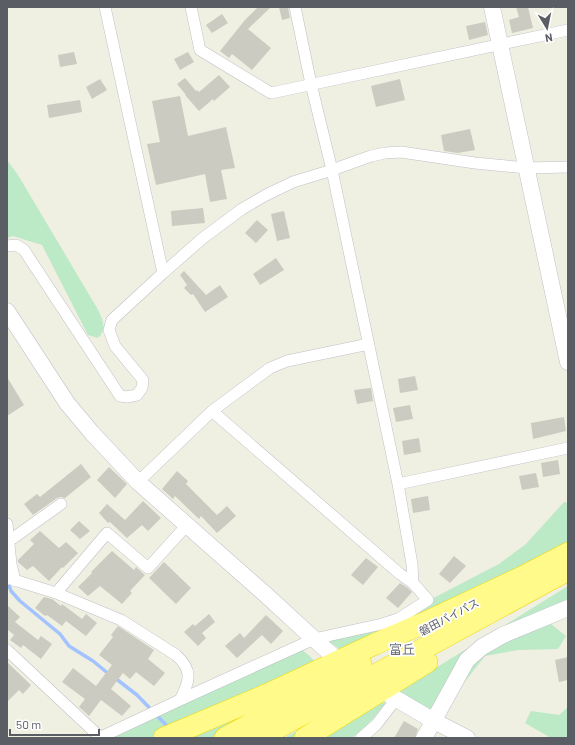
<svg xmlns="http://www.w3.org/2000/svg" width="575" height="745" font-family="Barlow,'Noto Sans JP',sans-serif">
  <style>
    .green { fill: #bce9c6 }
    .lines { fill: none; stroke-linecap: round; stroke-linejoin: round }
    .stream { stroke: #a2c3ff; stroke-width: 3.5 }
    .building { fill: #cccbc1 }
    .street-casing { stroke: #bfc0c7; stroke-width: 12 }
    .secondary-casing { stroke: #bfc1c9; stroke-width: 17 }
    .highway-casing { stroke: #f1d800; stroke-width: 22 }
    .street { stroke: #fff; stroke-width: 11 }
    .secondary { stroke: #fff; stroke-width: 16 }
    .highway { stroke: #fffa89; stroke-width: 21 }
    .labels { text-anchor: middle; stroke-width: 3.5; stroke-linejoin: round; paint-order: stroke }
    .street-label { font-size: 11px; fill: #5b5d65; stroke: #fff }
    .quarter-label { font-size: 13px; fill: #6b6f77; stroke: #fff }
  </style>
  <rect width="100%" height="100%" fill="#efefe2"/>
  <path class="green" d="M7,160L18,175L97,308C102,318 108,329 98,338L88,335L42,245L13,236L7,238Z
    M564,502L568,503V546L341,650L328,641L422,604L499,564L526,544Z
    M568,586V601L551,624L566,636L558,649L518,650L485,656L434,721L397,692Z
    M298,646L335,679L219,738H108Z
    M375,701L386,703L368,724L352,738H284L316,721Z
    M568,707V738H551L525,723L531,711L559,715Z"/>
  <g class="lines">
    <path class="stream" d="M7,580L11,591L20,601L60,634L69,646L93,661L110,675
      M115,678L137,695L169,728"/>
  </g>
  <path class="building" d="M258,7H271L248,29L271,48L252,70L232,54L229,58L220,51L245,20Z
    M279,7H288L290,18L282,20Z
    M516,7H528L533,28L512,33L509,20L519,17Z
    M222,14L228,23L212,33L206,25Z
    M485,22L488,35L469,40L466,26Z
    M74,52L77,64L60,67L58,55Z
    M188,52L194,62L180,70L174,59Z
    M219,75L230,87L214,101L213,99L199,111L185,95H186L177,84L185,78L196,91L197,90L199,92Z
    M100,79L107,90L92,99L86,87Z
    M400,79L405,100L376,107L371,86Z
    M180,96L188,136L226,127L235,168L221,170L227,199L210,202L205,174L156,185L147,144L160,142L152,101Z
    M80,100L82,112L49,118L47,105Z
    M470,129L475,150L458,153L444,151L441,135Z
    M203,208L205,223L172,226L171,211Z
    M284,211L290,238L277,241L271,214Z
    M257,220L268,230L256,243L245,233Z
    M276,258L284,270L260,285L253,274Z
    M184,271L206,295L220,285L228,297L205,312L193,294L191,295L184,288L187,285L180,275Z
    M415,376L418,390L400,393L398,379Z
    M7,377L24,405L7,416Z
    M371,388L373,401L357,404L354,390Z
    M410,405L413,419L396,422L393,408Z
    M564,417L566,431L533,439L531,423Z
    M419,438L421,452L404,455L402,441Z
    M558,460L560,474L543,477L541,463Z
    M81,464L91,477L65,498L61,497L57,498L33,515L24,504L37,494L40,497Z
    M109,467L127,484L115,498L97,480Z
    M177,471L188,481L186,484L217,515L227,506L236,516L217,533L201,516L199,519L175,496L173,499L162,489Z
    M536,473L539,487L522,490L519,476Z
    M428,496L430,510L413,513L411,499Z
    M143,501L161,518L148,531L142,525L127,538L110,522L108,523L99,513L107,504L125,520Z
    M79,521L90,531L80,539L70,530Z
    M40,531L59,548L66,542L78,553L63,568L62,567L49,581L33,566L27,570L18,562V560L34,544L30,540Z
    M112,551L134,570L136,567L145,575L130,591L132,593L122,604L100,586L88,596L78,587L92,573L91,572Z
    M454,556L466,566L450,583L439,574Z
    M366,558L378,567L363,585L351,575Z
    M164,562L191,588L176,604L149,578Z
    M400,583L408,588L412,592L398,608L386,598Z
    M44,597L52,599L61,606L62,604L82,619L86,614L97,623L86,636L66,621L62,626L47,615L45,616L35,608Z
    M7,605L20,617L15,622L38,640L41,636L52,644L41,659L23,645L21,648L10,640L14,635L8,630L7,631Z
    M209,614L215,622L202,633L206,638L198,646L184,632L193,624L195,626Z
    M266,615L283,631L271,644L262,635L237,658L225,646L240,633L244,638Z
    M118,626L154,650L148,659L165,673L154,686L136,672L130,679L123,673L111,689L131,706L122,716L101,700L89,716L79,707L85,699L62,682L73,668L96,686L112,665L99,655L113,637L111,635Z
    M568,657V680L559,682L555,660Z
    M7,662L31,685L23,694L19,690L7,702Z
    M404,721L418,729L415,738H394Z"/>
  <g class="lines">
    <defs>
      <path id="street" d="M105,7L163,273
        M191,7L200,50L271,93L568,30
        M295,7L311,84L332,170L398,484L412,564L413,583
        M7,246L16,245L24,250L120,396L127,397L137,395L142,388L143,380L115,346L109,330L112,320L163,273L203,238L242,209L266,195L293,182L332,170L371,156L385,153L401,152L475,163L527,168L568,167
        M138,482L212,411L270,368L287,361L369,344
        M398,484L568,448
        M7,524L11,564L15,581
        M9,541L61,504
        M7,579H11L56,593L121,620L176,655C193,670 190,681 180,700
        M56,593L107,533L148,568L187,525
        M7,650L101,738
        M99,738L180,700L314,639L382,624L398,619L428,600L413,583L400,574L212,411
        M361,738L376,725L396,699"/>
      <path id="secondary" d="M492,7L568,362
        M7,311L67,403L92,433L138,482L265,594L314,639L331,654
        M388,694L434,721L467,738
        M424,738L467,660L482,647L503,635L568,608"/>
      <path id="highway" d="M524,576L568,553
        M164,738L268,694L375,644L424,623L537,570
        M225,738L361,664
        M259,738L568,570
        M305,738L427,662"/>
    </defs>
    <use href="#street" class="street-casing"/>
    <use href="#secondary" class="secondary-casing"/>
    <use href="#highway" class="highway-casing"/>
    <use href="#street" class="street"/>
    <use href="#secondary" class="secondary"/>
    <use href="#highway" class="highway"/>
  </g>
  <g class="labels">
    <g class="street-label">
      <text transform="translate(449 617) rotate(-28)" y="4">磐田バイパス</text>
    </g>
    <g class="quarter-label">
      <text x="402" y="654">富丘</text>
    </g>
  </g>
  <rect width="575" height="745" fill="none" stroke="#5b5d65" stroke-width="16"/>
  <g transform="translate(547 28) rotate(170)" stroke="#ffffff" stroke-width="3" paint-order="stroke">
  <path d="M0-3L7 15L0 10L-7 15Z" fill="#5b5d65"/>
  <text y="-6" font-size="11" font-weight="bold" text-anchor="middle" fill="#5b5d65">N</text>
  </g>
  <path d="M10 729v6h89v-6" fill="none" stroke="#5b5d65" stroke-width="2"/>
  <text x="16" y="729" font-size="12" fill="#5b5d65" stroke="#ffffff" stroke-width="3" paint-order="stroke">50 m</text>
</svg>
